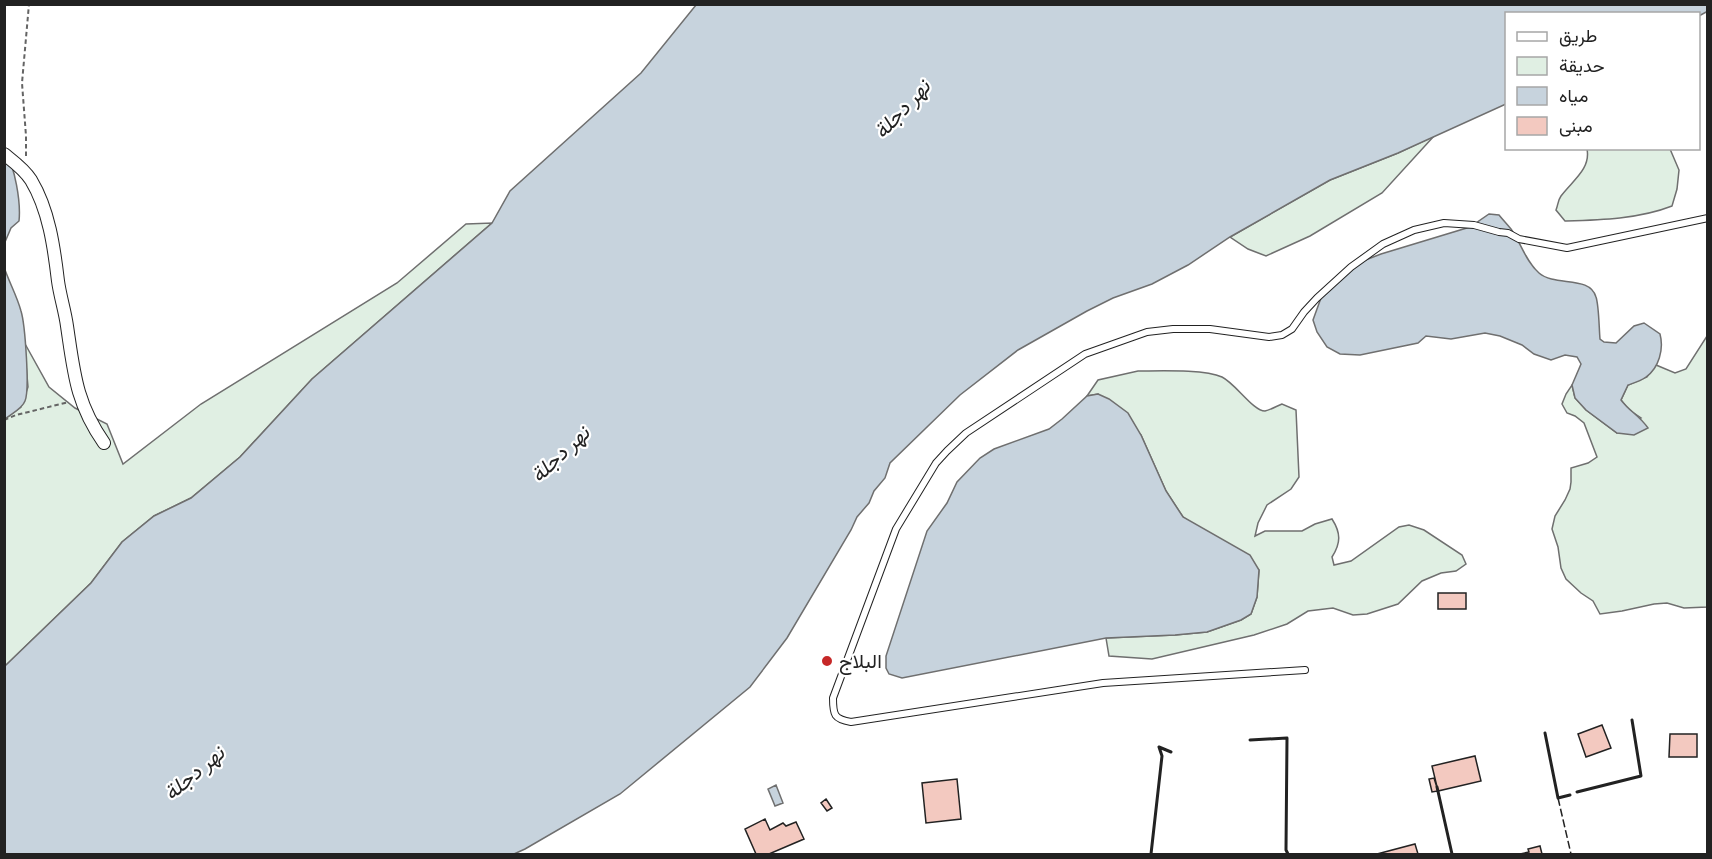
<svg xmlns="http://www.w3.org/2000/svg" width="1712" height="859" font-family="Spectral,Vazirmatn,serif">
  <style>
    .green { fill: #e0efe3; stroke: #6f6f6f; stroke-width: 1.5 }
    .water { fill: #c7d3dd; stroke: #6f6f6f; stroke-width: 1.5 }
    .building { fill: #f3c9c0; stroke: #222; stroke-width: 1.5 }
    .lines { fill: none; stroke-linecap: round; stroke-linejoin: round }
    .lane-casing { stroke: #222; stroke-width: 8 }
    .street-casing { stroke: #222; stroke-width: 14 }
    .path { stroke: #646464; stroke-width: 2; stroke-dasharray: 4.5 3; stroke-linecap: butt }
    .lane { stroke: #fff; stroke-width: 6 }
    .street { stroke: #fff; stroke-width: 12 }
    .fence { stroke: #222; stroke-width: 1.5; stroke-dasharray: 8 3; stroke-linecap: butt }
    .wall { stroke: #222; stroke-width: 3 }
    .poi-dot { fill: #c62828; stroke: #fff; stroke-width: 2 }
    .labels { text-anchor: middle; stroke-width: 4.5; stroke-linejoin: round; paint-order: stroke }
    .poi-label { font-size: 20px; fill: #222; stroke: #fff; text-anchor: start }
    .water-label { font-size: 21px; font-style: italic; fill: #222; stroke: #fff }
  </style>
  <rect width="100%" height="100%" fill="#fff"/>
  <path class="green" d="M1434,136L1382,193L1310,236L1266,256L1248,249L1230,237L1330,180L1398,153Z
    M1587,149H1670L1679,170L1677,189L1672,206C1639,219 1600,220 1565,221L1556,210C1558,205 1558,200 1561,196C1572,181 1591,169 1587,149Z
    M492,223L312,379L240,457L191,498L154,516L122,542L91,583L5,666V419L21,407L28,387L24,342L49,387L75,408L107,424L123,464L201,404L397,283L466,224Z
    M1707,336V607L1684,608L1667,603L1654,604L1622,611L1600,614L1593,601L1581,593L1566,579L1561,568L1558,547L1552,529L1555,516L1565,500L1570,489L1571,482V468L1588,463L1597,457L1584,423L1575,416L1567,413L1562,404L1566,394L1572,385L1575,398L1586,410L1617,433L1641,418L1628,409L1621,400L1628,385L1647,377L1656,365L1675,373L1686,369Z
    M1138,371C1159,371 1204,369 1222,377C1236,384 1253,411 1265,411C1270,410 1277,406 1282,404L1296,410L1299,477L1291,489L1267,505L1258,523L1255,536L1265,531H1302L1315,524L1332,519C1341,533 1341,543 1332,557L1334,565L1351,561L1399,527L1409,525L1424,530L1462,555L1466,564L1456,571L1441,573L1422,581L1398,604L1367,614L1353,615L1333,608L1308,611L1287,624L1254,635L1152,659L1109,656L1106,638L1175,635L1207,632L1241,620L1251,614L1257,597L1259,570L1183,517L1166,491L1141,435L1098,394L1087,396L1098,380Z"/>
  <path class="water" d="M696,5L1707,4L1708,11L1699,16L1698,14H1506V104L1398,153L1330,180L1230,237L1188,265L1152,284L1113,298L1087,311L1018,350L960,395L890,463L885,478L874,491L869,503L857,517L851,530L787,638L750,687L620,794L525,849L514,854H5V666L91,583L122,542L154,516L191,498L240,457L312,379L492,223L510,191L641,73Z
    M5,151C15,167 21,202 19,221L11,228L5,242Z
    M1489,214L1499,215C1503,220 1507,224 1511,229C1521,243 1526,262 1539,273C1555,287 1590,275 1596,297C1599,306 1599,328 1600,339L1604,342L1616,343L1634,326L1644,323L1660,334C1664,349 1659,368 1646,377C1641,381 1634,383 1628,385L1621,400C1630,412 1639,415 1648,428L1634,435L1617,433L1586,410L1575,398L1572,385L1581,364L1577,357L1565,355L1551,360L1534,354L1522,345L1500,336L1485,333L1451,339L1426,336L1418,343L1360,355L1340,354L1327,347L1317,332L1313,320L1321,298L1355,264L1381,254L1470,227Z
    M4,267C9,282 17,296 21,311C25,324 30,390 25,401C22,409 11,414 5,419Z
    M1098,394L1109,399L1128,413L1141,435L1166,491L1183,517L1250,555L1259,570L1257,597L1251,614L1241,620L1207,632L1175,635L1106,638L902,678L889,674L886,668V656L927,531L947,503L957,482L980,458L994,449L1049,429L1062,419L1087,396Z
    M776,785L783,803L775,806L768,789Z"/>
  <path class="building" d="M1438,593H1466V609H1438Z
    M1602,725L1611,748L1586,757L1578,734Z
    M1670,734H1697V757H1669Z
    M1475,756L1481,781L1438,791L1432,766Z
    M1434,778L1438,791L1432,792L1429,779Z
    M957,779L961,819L926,823L922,783Z
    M826,799L832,808L827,811L821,803Z
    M765,819L770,830L783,823L786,826L796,822L804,839L769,854H756L745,829Z
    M1415,844L1418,854H1377Z
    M1540,846L1542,854H1520L1529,852L1528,849Z"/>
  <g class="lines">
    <defs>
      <path id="lane" d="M1305,670L1103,683L851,722C834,719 833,715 833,698L896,529L936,463L947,451L966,433L1085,354L1147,332L1173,329H1210L1269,337L1282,335L1292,329L1304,312L1317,298L1351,267L1383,244L1414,230L1444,223L1474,225L1499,232L1508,233L1519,239L1567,248L1708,218"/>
      <path id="street" d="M4,154C14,162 24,169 31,180C49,210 54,247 58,281C60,296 65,311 67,326C74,373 76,403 104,443"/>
    </defs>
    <use href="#lane" class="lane-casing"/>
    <use href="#street" class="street-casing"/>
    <path class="path" d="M26,156V136L22,83L29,4
      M4,420L16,415L69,402"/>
    <use href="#lane" class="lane"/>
    <use href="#street" class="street"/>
    <path class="fence" d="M1558,798L1571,854"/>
    <path class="wall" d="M1545,733L1558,798L1570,795
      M1250,740L1287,738L1286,850L1288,854
      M1437,787L1452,854
      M1577,792L1641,776L1632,720
      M1151,854L1162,756L1159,747L1171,752"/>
  </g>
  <circle class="poi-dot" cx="827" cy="661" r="6"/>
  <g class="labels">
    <g class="poi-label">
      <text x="839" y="668">البلاج</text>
    </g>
    <g class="water-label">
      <text transform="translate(902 109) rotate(-47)" y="7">نهر دجلة</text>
      <text transform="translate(560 454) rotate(-43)" y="7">نهر دجلة</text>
      <text transform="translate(194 773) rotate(-40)" y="7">نهر دجلة</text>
    </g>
  </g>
  <rect width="1712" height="859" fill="none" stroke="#222222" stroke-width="12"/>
  <rect x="1505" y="12" width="195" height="138" fill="#ffffff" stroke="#a7a7a7" stroke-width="1.5"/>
  <rect x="1517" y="32" width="30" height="9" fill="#ffffff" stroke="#a7a7a7" stroke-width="1.5"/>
  <text x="1559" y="42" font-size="18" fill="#222222">طريق</text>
  <rect x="1517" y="57" width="30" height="18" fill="#e0efe3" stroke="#a7a7a7" stroke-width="1.5"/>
  <text x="1559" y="72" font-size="18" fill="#222222">حديقة</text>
  <rect x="1517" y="87" width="30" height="18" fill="#c7d3dd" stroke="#a7a7a7" stroke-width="1.5"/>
  <text x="1559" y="102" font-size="18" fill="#222222">مياه</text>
  <rect x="1517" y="117" width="30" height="18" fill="#f3c9c0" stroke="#a7a7a7" stroke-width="1.5"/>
  <text x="1559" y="132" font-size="18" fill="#222222">مبنى</text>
</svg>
